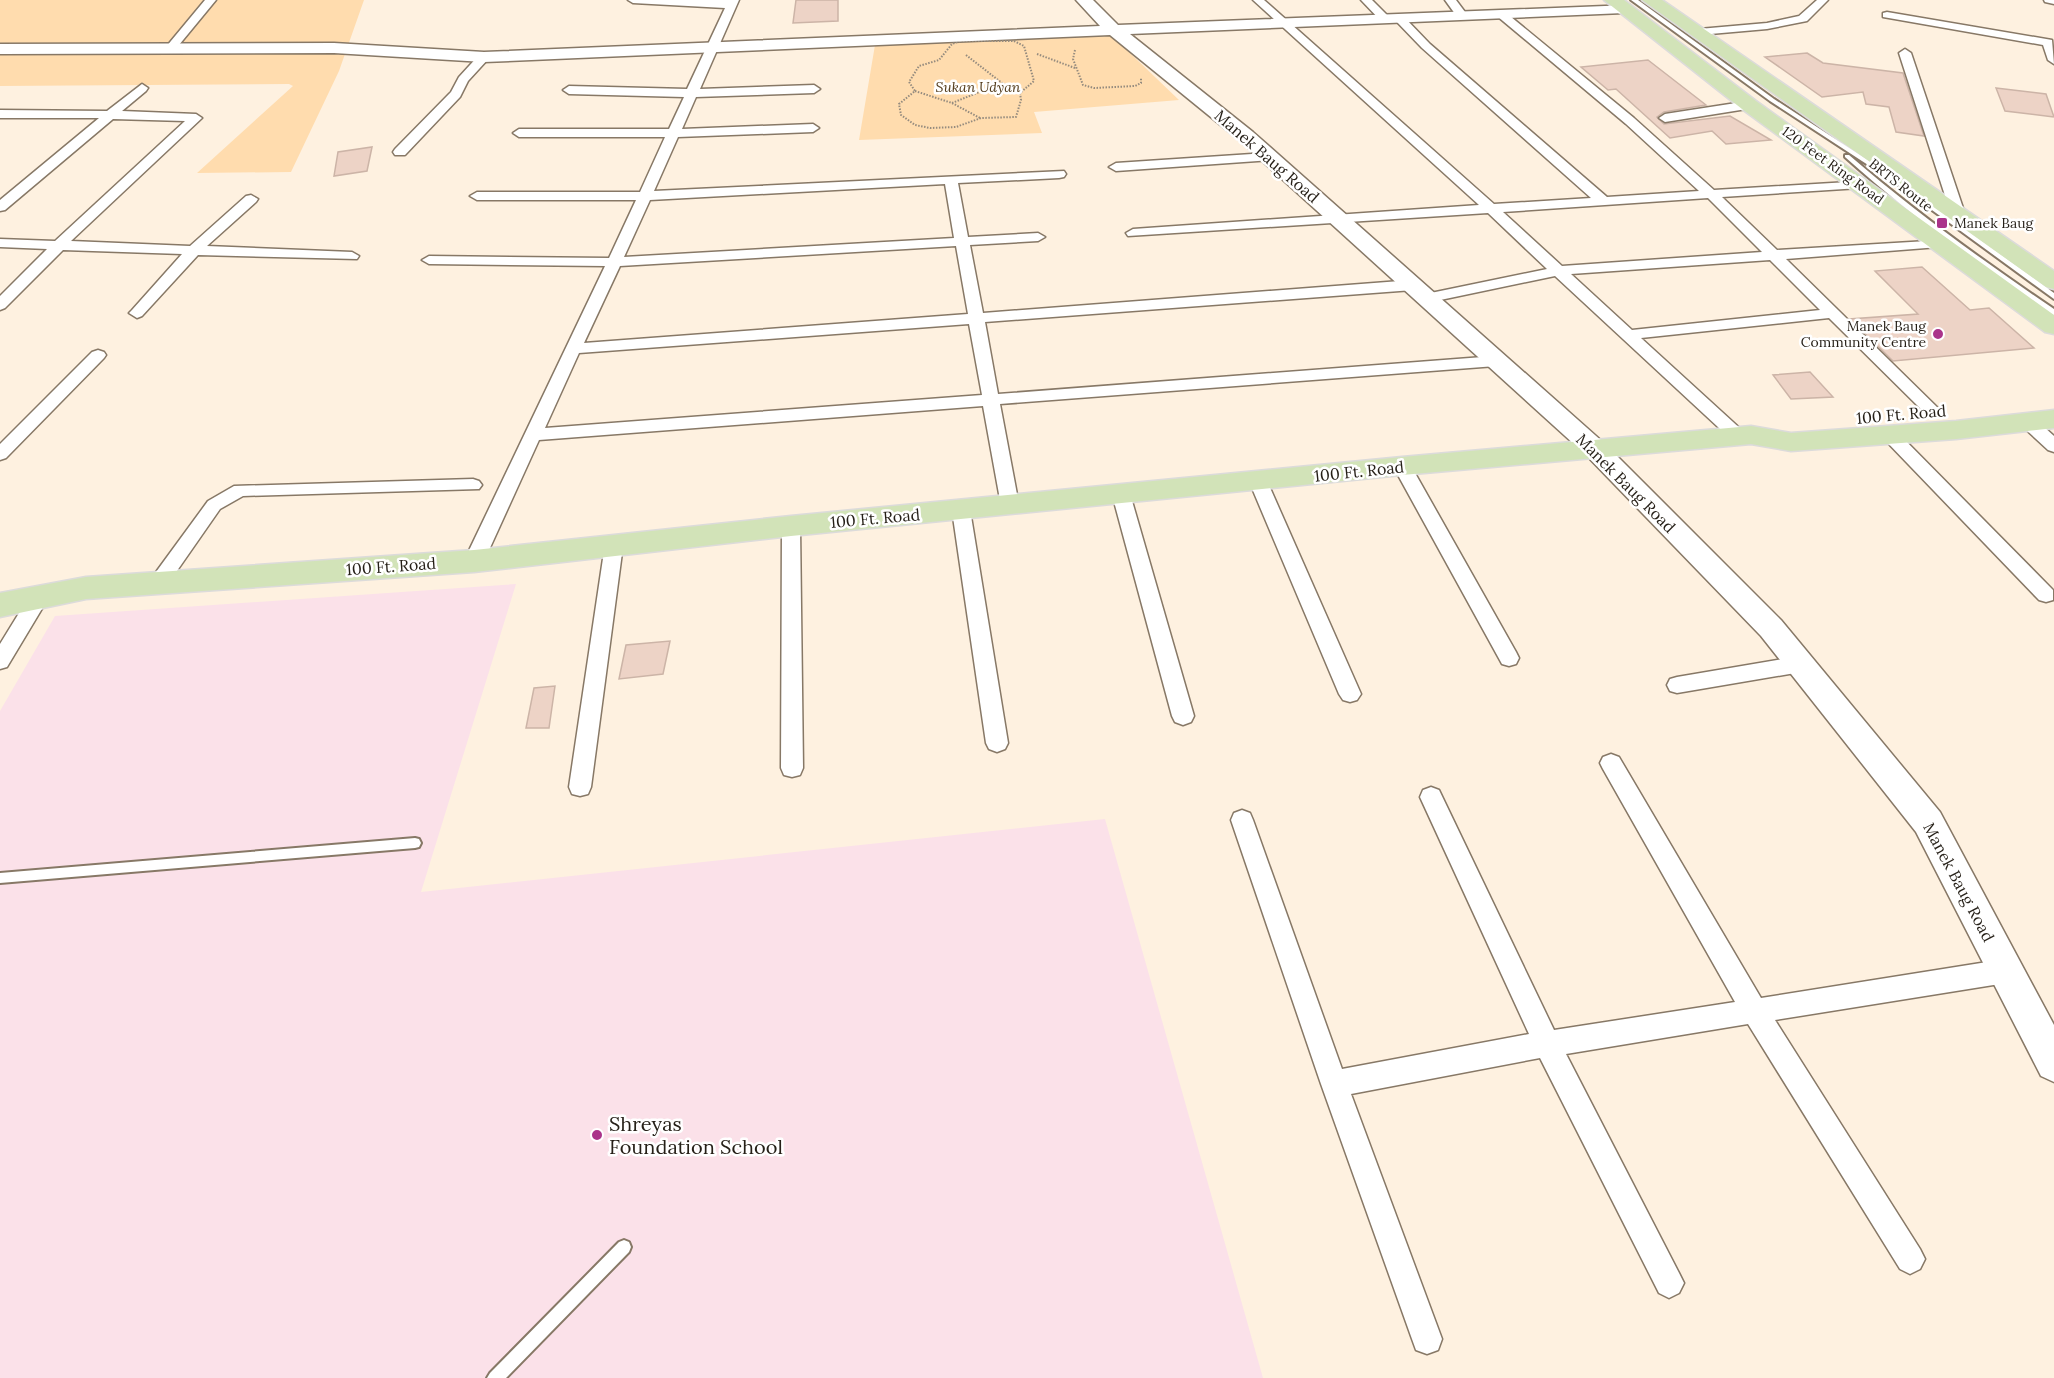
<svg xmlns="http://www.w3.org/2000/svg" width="2054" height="1378" font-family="Lora,serif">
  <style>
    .education { fill: #fbe1e9 }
    .green { fill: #ffdcae }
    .building { fill: #edd3c6; stroke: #ccb4a7; stroke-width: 1.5 }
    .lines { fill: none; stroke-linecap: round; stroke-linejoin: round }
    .lane-casing { stroke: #877866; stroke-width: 4 }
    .street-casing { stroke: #877866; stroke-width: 3 }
    .secondary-casing { stroke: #877866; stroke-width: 3 }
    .primary-casing { stroke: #dcdbda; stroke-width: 3 }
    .path { stroke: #958b7e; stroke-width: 2; stroke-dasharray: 1.5 1.5; stroke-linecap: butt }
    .lane { fill: #fff; fill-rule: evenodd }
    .street { fill: #fff; fill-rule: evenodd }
    .secondary { fill: #fff; fill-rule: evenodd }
    .primary { fill: #d2e3b8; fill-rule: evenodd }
    .poi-dot { fill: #aa338a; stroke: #fff; stroke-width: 2 }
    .labels { text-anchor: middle; stroke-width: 5; stroke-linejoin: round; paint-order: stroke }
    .far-park-label { font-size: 14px; font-style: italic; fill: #533c1c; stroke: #fff }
    .far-street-label { font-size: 14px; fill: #251f17; stroke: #fff }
    .far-poi-label { font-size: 14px; fill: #251f17; stroke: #fff; text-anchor: start }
    .street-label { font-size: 16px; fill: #251f17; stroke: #fff }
    .near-poi-label { font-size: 20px; fill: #251f17; stroke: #fff; text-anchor: start }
  </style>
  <rect width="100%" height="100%" fill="#fef1e0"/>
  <path class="education" d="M516,584L421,892L1105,819L1263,1378H0V711L55,616Z"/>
  <path class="green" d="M0,0H364L339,71L291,172L197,173L293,86L289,84L0,86Z
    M1108,32L1179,100L1034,112L1042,133L859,140L875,45Z"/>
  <path class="building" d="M796,0H838V21L793,23Z
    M1807,53L1823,63L1903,73L1924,136L1896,132L1889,107L1866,104L1863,92L1822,97L1765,57Z
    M1648,60L1706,105L1664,112L1657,117L1664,124L1730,116L1771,140L1726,144L1712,131L1670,138L1616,89L1608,90L1581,67Z
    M1996,88L2046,94L2054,117L2005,111Z
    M372,147L367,171L334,176L338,152Z
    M1922,267L1970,310L1989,308L2034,348L1893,361L1850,319L1918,314L1875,271Z
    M1810,372L1833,397L1791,399L1773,375Z
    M670,641L663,674L619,679L626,645Z
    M555,686L549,728H526L534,688Z"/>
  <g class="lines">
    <defs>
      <path id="lane" d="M1631,0H1638L1774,99L1892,176L2054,293V299L1888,178L1770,101Z
        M1845,155H1849C1914,211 1983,261 2054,309V315C2036,308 2017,291 2001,279C1947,241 1894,201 1845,157Z
        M415,838L419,839L421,843L419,847L415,848L0,883V873Z
        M624,1240L629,1242L631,1247L629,1252L506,1378H487L490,1373L619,1242Z"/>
      <path id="street" d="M205,0H216L174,51H166V47Z
        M628,0H739L700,89L814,85L820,89L814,93L696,97L682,129L813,124L819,128L813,132L678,137L654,191L1064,171L1066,174L1064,177L1059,178L958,183L968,237L1038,233L1045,237L1038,241L970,245L983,313L1413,280L1421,285L1413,290L985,322L998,394L1496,356L1504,361L1496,366L1000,404L1019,505L1016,509L1010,511L1004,509L1001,505L983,406L539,440L484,561L481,566L474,568L467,566L464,561L605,266L429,264L422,260L429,256L609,258L636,200H477L470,196L477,192H640L665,137H519L513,133L519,129H669L684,97L569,94L563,90L569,86L687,89L725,8L633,3ZM945,184L954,238L624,257L650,200ZM956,246L968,314L584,343L620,266ZM969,324L982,395L545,428L579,353Z
        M1253,0H1264L1494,204L1591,198L1422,48L1396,21V17H1404L1430,44L1607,197L1699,191L1626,124L1497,16V12H1505L1634,118L1714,190L1865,181L1867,184L1865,187L1860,188L1722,197L1777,250L1944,240L1946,243L1944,246L1939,247L1786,259L1942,412L1940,416H1928L1829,318L1641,338L1744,432L1747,436L1744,440H1732L1555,276L1426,303L1421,301L1418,298L1421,295L1547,269L1488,213L1128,236L1126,233L1133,229L1479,205ZM1708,198L1762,252L1562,266L1503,212ZM1770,260L1820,310L1632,330L1571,274Z
        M1361,0H1372L1390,18V22H1382Z
        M1445,0H1456L1468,16L1466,18H1458Z
        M1817,0H1828L1807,21L1767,29L1699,35L1693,32L1699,29L1767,23L1799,16Z
        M2044,0H2054V4L2045,2Z
        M1887,12L2052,40L2054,64L2048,60L2043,45L1883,17V13Z
        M1905,49L1911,53L1965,214L1963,217L1958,218L1951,214L1899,53Z
        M484,53L490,57L468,81L460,97L405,155H395L393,152L395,149L451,92L459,77L480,54Z
        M142,84L148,88L146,91L122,111L196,114L202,118L71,241L190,246L246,196L251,195L258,199L256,202L207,246L352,252L359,256L357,259L198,255L142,316L137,318L129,313L132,310L182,254L63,250L5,308L0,310V296L47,249L0,247V239L55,241L185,121L113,119L5,210L0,211V200L99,118H0V110L107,111Z
        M1749,101L1753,102L1755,105L1753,108L1665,122L1659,118L1665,114Z
        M1267,153L1272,154L1274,157L1272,160L1116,171L1109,167L1116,163Z
        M98,350L104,352L106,355L104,358L6,458L0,460V444L92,352Z
        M2028,417L2034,418L2054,436V452L2048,450L2022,426L2019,422L2022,418Z
        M1890,429L1896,431L2053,590V600L2046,602L2039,600L1884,439L1881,435L1884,431Z
        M1402,460L1408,462L1411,466L1516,652L1519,658L1516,664L1509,666L1502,664L1393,466L1396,462Z
        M1258,475L1264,477L1267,481L1361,694L1357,700L1350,702L1343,700L1339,694L1249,481L1252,477Z
        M473,479L479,481L482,485L479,489L243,496L220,509L165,588L158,590L151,588L148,583L208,501L234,486Z
        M1121,488L1127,490L1130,494L1194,716L1191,722L1183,725L1175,722L1172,716L1112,494L1115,490Z
        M961,504L968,506L970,510L1008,743L1005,749L997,752L989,749L986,743L952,510L954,506Z
        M791,519L798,521L800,526L803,768L800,775L792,777L784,775L781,768L782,526L784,521Z
        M614,538L621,540L623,545L591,787L588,794L580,796L572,794L569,787L605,545L607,540Z
        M39,590L46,592L49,597L7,667L0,669V644L32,592Z
        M1801,656L1808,658L1811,664L1808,670L1801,672L1677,693L1670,691L1667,685L1670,679L1677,677Z
        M1611,754L1619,757L1761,998L2006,959L2015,963L2019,971L2015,979L2006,983L1775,1020L1920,1249L1925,1259L1920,1269L1910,1274L1900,1269L1748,1024L1566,1054L1679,1273L1684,1283L1679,1293L1669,1298L1659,1293L1540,1058L1351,1094L1442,1339L1438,1350L1427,1354L1416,1350L1412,1339L1321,1084L1231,820L1234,813L1242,810L1250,813L1253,820L1342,1069L1529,1034L1420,797L1423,790L1431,787L1439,790L1554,1030L1735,1002L1603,769L1600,763L1603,757Z"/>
      <path id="secondary" d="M1076,0H1093L1118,25L1630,5L1632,8L1624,13L1130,34L1253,132L1604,443L1781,620L1940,812L2054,1025V1082L2041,1076L1916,832L1761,636L1586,455L1239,140L1110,35L484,62L334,53L0,54V44L334,43L484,52L1100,26Z"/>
      <path id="primary" d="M1604,0H1624L1756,101L2054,315V334L2045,332L1742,109Z
        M1642,0H1662L2054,271V289L2046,287Z
        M2054,410V428L1956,439L1791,451L1751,444L1402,475L791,536L474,572L86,599L0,617V593L86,577L474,550L791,516L1402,457L1751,426L1791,433L1956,421Z"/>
    </defs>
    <use href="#lane" class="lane-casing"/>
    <use href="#street" class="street-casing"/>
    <use href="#secondary" class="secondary-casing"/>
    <use href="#primary" class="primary-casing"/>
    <path class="path" d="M960,41H1014L1024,46L1034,81L1020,93L1021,100L1016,117L981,118L956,127L930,128L915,125L901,115L899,104L915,91L909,82L919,66L939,60L952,44Z
      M1075,50L1073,59L1083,85L1094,88L1135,86L1141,83V78
      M1037,54L1075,68
      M966,55L1002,83L1020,93
      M915,91L952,103L980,118
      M952,103L1002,83"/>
    <use href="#lane" class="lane"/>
    <use href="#street" class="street"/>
    <use href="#secondary" class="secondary"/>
    <use href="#primary" class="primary"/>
  </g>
  <g class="poi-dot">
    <rect x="1936" y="217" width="12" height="12" rx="3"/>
    <circle cx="1938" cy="334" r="6"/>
    <circle cx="597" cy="1135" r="6"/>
  </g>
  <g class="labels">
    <g class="far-park-label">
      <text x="978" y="92">Sukan Udyan</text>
    </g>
    <g class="far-street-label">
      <text transform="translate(1833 165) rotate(36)" y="5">120 Feet Ring Road</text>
      <text transform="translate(1901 185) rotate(38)" y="5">BRTS Route</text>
    </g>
    <g class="far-poi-label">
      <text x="1954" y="228">Manek Baug</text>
      <text x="1926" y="331" text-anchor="end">Manek Baug<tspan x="1926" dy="16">Community Centre</tspan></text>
    </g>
    <g class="street-label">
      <text transform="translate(1267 156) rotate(41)" y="6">Manek Baug Road</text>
      <text transform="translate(1901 414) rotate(-5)" y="6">100 Ft. Road</text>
      <text transform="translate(1359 471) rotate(-6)" y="6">100 Ft. Road</text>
      <text transform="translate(1626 483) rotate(45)" y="6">Manek Baug Road</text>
      <text transform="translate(875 518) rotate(-5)" y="6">100 Ft. Road</text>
      <text transform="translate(391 566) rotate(-4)" y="6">100 Ft. Road</text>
      <text transform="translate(1959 882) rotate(62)" y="6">Manek Baug Road</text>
    </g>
    <g class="near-poi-label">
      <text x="609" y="1131">Shreyas<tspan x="609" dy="23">Foundation School</tspan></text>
    </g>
  </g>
</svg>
